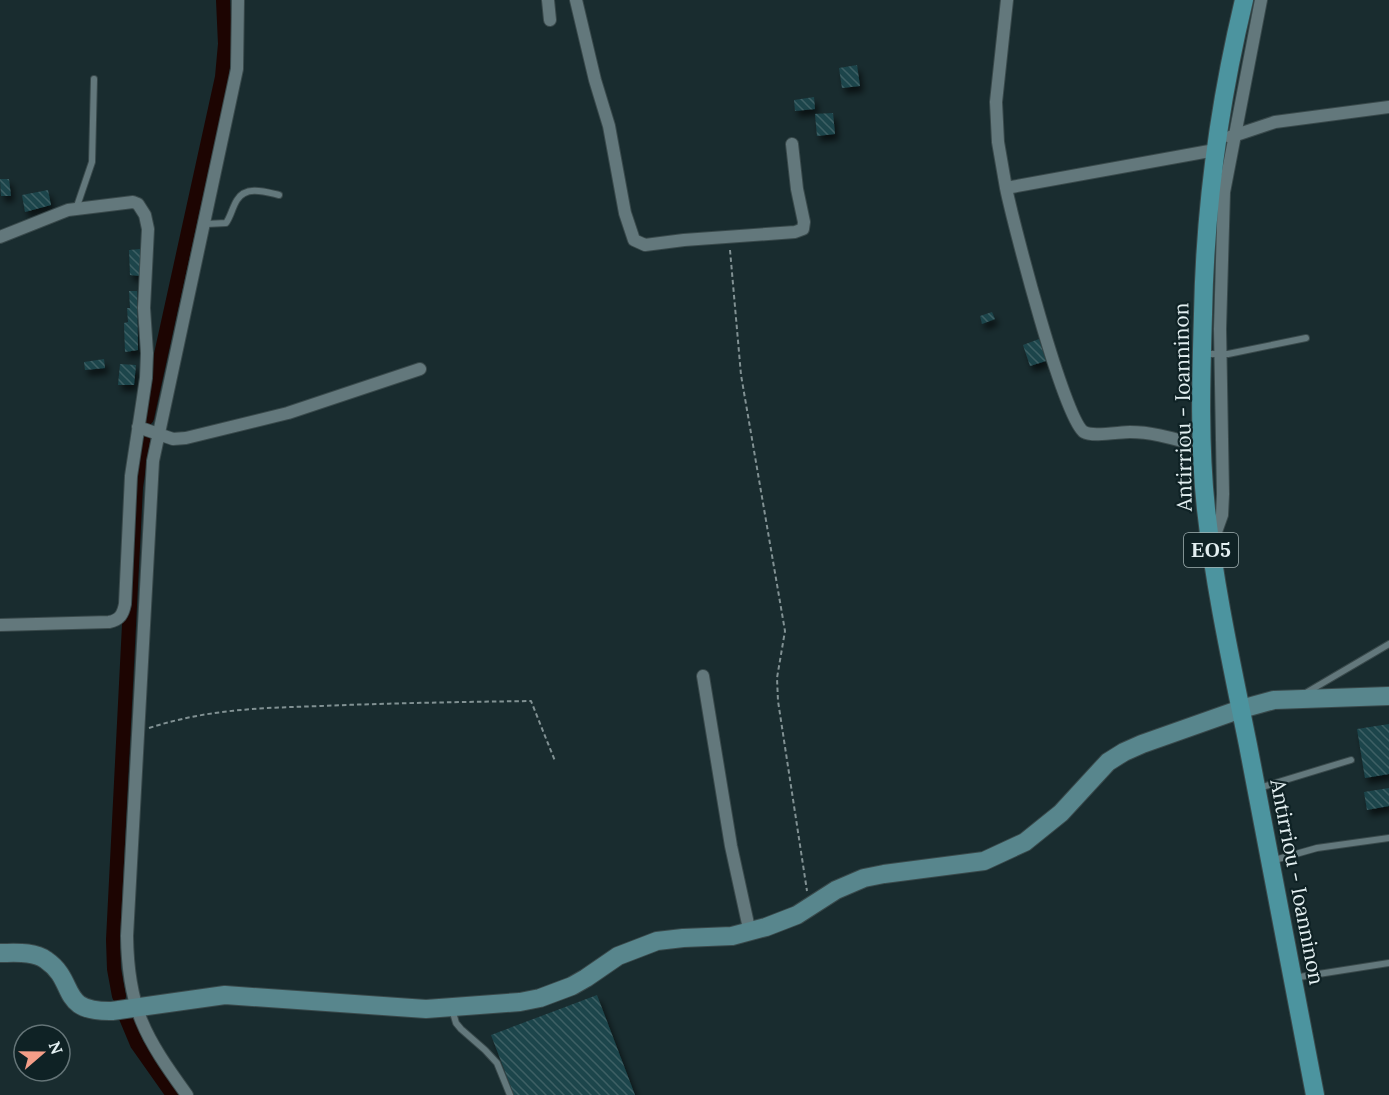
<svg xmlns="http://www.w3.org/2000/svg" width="1389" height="1095" font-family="Lora,serif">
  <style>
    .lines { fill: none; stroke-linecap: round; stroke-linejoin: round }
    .canal { stroke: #1d0502; stroke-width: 14 }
    .building { fill: url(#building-back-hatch); filter: url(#shadow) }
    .lane-casing { stroke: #39494b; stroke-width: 8 }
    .street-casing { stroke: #39494b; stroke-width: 14 }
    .secondary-casing { stroke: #39494b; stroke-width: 20 }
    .primary-casing { stroke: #39494b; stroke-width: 20 }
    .path { stroke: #819193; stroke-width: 2; stroke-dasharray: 4.5 3; stroke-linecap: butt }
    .lane { stroke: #63787c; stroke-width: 6 }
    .street { stroke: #63787c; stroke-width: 12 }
    .secondary { stroke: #58868d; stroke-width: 18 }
    .primary { stroke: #4c949f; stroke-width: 18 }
    .labels { text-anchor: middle; stroke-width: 4.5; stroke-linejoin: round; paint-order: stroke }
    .shield { fill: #0f2225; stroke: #a3b2b4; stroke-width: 1.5 }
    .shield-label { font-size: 20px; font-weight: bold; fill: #e3eff1 }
    .street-label { font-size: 21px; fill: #e3eff1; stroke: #0f2225 }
  </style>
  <defs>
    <pattern id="building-back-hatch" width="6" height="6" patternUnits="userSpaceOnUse" patternTransform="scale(1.5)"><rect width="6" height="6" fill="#1d454b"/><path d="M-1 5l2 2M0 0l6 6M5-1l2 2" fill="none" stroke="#3e6065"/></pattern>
    <filter id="shadow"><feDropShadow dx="3.5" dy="6" stdDeviation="3" flood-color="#0009"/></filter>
  </defs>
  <rect width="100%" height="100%" fill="#192c2f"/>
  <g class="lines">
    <path class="canal" d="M147,418L222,77L225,44L223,0
      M119,996L114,969L113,940L136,487L144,434
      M124,1013L137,1044L173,1095"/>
  </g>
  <path class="building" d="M857,65L860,86L842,88L839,68Z
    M814,97L815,109L795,111L794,100Z
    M833,113L835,134L817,136L815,114Z
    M0,179H9L11,196H1Z
    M48,190L51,205L25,212L22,195Z
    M140,249V276L130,275L129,250Z
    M129,291H137L138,350L125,352L124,323L128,322L127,308H130Z
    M992,312L995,319L982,324L980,316Z
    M1039,339L1046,361L1030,366L1023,345Z
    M104,359L105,368L85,370L84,362Z
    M120,364L136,365L134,385H118Z
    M1389,724V774L1365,778L1357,729Z
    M1389,788V806L1367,810L1364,792Z
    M597,995L635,1095H514L491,1035Z"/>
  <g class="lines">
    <defs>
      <path id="lane" d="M76,209L92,162L94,79
        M206,224L226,223C231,216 232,208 237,200C246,185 266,192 279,195
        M1205,354H1228L1306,338
        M1304,694L1389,644
        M1259,788L1351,760
        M1271,861L1317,848L1389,838
        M1293,978L1389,963
        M452,1009L456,1023L461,1029L485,1050L497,1063L510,1095"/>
      <path id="street" d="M548,0L550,20
        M576,0L595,80L609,126L625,213L634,240L645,245L684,240L795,232L803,229L804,222L797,189L792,144
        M1007,0L996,102L998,142L1006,188L1215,150
        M1230,137L1275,122L1389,107
        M1006,188C1013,222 1064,420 1084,432C1092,437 1120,432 1130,432C1155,432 1178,440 1201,446
        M0,237L68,210L133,202L138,204L145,215L148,229L144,308L147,353L146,378L131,476L125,604C123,614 120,620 109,622L0,625
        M138,427L173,439L186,438L288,413L420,369
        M1212,543L1222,515L1223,494L1220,329L1224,192L1261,0
        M703,676L731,846L750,933
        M187,1095C145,1037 128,1009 127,936L153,461L237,69L238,0"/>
      <path id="secondary" d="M0,953C15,953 34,951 46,960C78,982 57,1012 112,1011L225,995L426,1009L520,1002L540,998L572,986L586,978L618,956L657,941L683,938L732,936L766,927L797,915L836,890L864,878L884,874L984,861L1025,842L1061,813L1108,762L1124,752L1142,744L1241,709L1274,700L1389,696"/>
      <path id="primary" d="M1244,0C1219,104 1205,207 1203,314C1201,379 1199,444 1206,509C1215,589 1232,666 1248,745C1270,862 1293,978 1315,1095"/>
    </defs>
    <use href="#lane" class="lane-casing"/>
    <use href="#street" class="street-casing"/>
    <use href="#secondary" class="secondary-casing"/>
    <use href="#primary" class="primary-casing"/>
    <path class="path" d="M730,250L741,375L785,631L777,678L778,701L807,891
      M149,728C208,709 260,708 321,706C391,703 461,702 531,701L555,761"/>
    <use href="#lane" class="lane"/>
    <use href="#street" class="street"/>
    <use href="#secondary" class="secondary"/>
    <use href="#primary" class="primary"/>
  </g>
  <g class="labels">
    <rect class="shield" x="1184" y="533" width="54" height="34" rx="4.5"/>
    <g class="shield-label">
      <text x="1211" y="557">ΕΟ5</text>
    </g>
    <g class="street-label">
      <text transform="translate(1183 407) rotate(-91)" y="7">Antirriou - Ioanninon</text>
      <text transform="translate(1297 882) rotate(79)" y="7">Antirriou - Ioanninon</text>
    </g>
  </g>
  <g transform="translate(42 1053) rotate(70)"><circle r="28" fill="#0f2225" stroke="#647477" stroke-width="1.5"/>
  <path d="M0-4.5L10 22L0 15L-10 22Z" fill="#f49e88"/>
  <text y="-9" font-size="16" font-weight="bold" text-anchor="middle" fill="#e3eff1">N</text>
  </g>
</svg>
